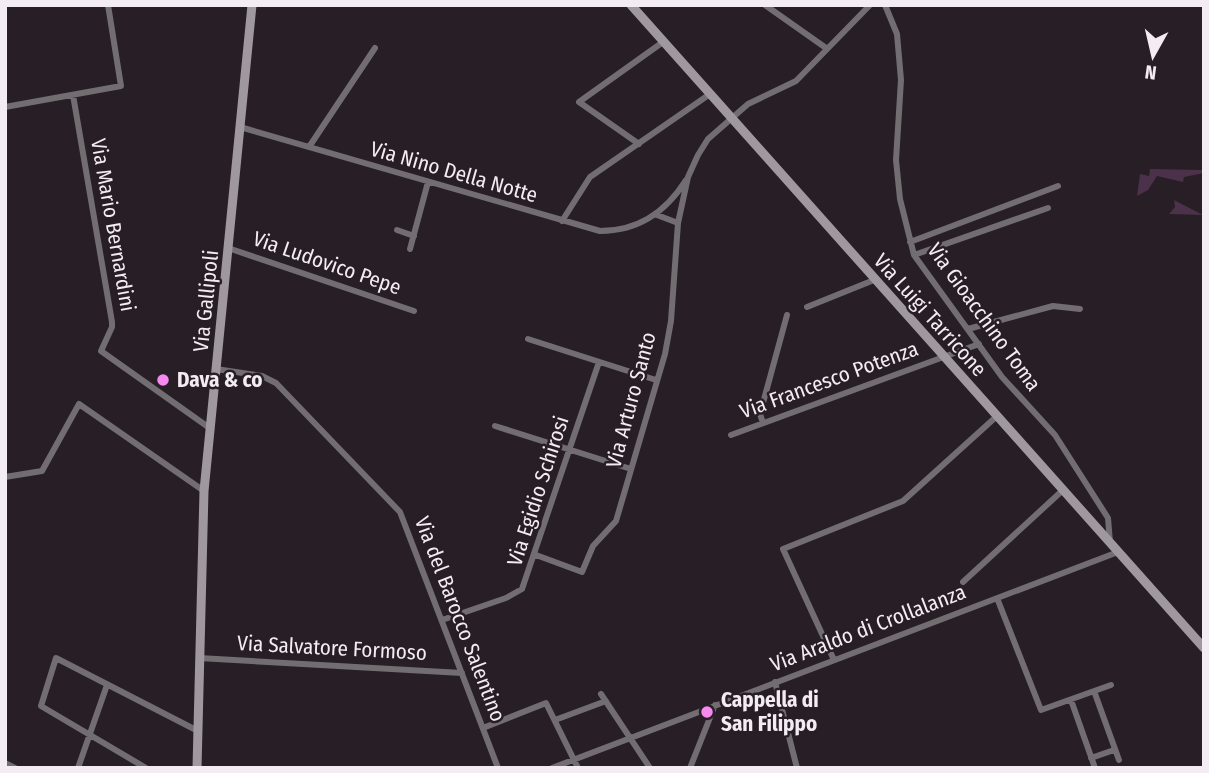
<svg xmlns="http://www.w3.org/2000/svg" width="1209" height="773" font-family="'Fira Sans Condensed',sans-serif">
  <style>
    .green { fill: #4b3149 }
    .lines { fill: none; stroke-linecap: round; stroke-linejoin: round }
    .minor { stroke: #726d71; stroke-width: 6 }
    .secondary { stroke: #a0989f; stroke-width: 9 }
    .poi-dot { fill: #f589ef; stroke: #271e26; stroke-width: 2.5 }
    .labels { text-anchor: middle; stroke-width: 5; stroke-linejoin: round; paint-order: stroke }
    .street-label { font-size: 21px; fill: #f3edf3; stroke: #271e26 }
    .poi-label { font-size: 21px; font-weight: bold; fill: #f3edf3; stroke: #271e26; text-anchor: start }
  </style>
  <rect width="100%" height="100%" fill="#271e26"/>
  <path class="green" d="M1204,164V173L1184,177L1183,182L1157,176L1148,190L1137,196L1140,174L1149,176L1150,169L1202,170Z
    M1174,200L1203,215L1169,214L1175,207Z"/>
  <g class="lines">
    <path class="minor" d="M765,5L826,48
      M885,5L897,34L901,80L896,160L900,199L914,255L1002,377L1055,435L1108,518L1110,542
      M73,95L112,322V327L101,351L211,429
      M5,107L121,86L108,5
      M240,127L600,231C639,231 666,212 686,180
      M639,144L579,102L663,42
      M309,147L375,48
      M657,215L678,223
      M562,221L590,177L710,94
      M397,230L414,236
      M910,242L1058,186
      M228,248L414,311
      M410,249L428,182
      M914,255L1048,208
      M807,307L874,280
      M968,329L1053,306L1080,309
      M528,339L656,380
      M216,369L262,376L276,383L400,512L498,768
      M763,423L760,414L787,315
      M495,426L631,469
      M731,435L979,344
      M5,477L42,471L79,404L204,491
      M536,555L582,572L593,546L616,521L665,354L671,321L678,223L688,177L698,155L708,139L748,104L796,81L870,5
      M963,582L1063,490
      M997,598L1041,710L1111,685
      M442,620L506,598L522,589L599,362
      M199,658L462,673
      M834,660L783,549L903,501L997,416
      M775,682L797,768
      M1094,691L1119,760
      M601,694L650,768
      M1071,700L1095,768
      M555,720L606,701
      M483,728L546,703L578,768
      M1091,758L1114,750
      M5,763L15,768
      M78,768L107,685
      M146,768L41,706L56,658L198,731
      M552,768L1118,552
      M690,768L715,705"/>
    <path class="secondary" d="M631,5L1204,648
      M197,768L204,491L252,5"/>
  </g>
  <g class="poi-dot">
    <circle cx="163" cy="380" r="7"/>
    <circle cx="707" cy="712" r="7"/>
  </g>
  <g class="labels">
    <g class="street-label">
      <text transform="translate(454 172) rotate(16)" y="7">Via Nino Della Notte</text>
      <text transform="translate(113 225) rotate(80)" y="7">Via Mario Bernardini</text>
      <text transform="translate(327 263) rotate(19)" y="7">Via Ludovico Pepe</text>
      <text transform="translate(206 301) rotate(-84)" y="7">Via Gallipoli</text>
      <text transform="translate(930 315) rotate(48)" y="7">Via Luigi Tarricone</text>
      <text transform="translate(984 317) rotate(54)" y="7">Via Gioacchino Toma</text>
      <text transform="translate(829 380) rotate(-20)" y="7">Via Francesco Potenza</text>
      <text transform="translate(631 400) rotate(-75)" y="7">Via Arturo Santo</text>
      <text transform="translate(538 491) rotate(-72)" y="7">Via Egidio Schirosi</text>
      <text transform="translate(460 619) rotate(69)" y="7">Via del Barocco Salentino</text>
      <text transform="translate(868 628) rotate(-21)" y="7">Via Araldo di Crollalanza</text>
      <text transform="translate(332 648) rotate(3)" y="7">Via Salvatore Formoso</text>
    </g>
    <g class="poi-label">
      <text x="177" y="387">Dava &amp; co</text>
      <text x="721" y="707">Cappella di<tspan x="721" dy="24">San Filippo</tspan></text>
    </g>
  </g>
  <rect width="1209" height="773" fill="none" stroke="#f3edf3" stroke-width="14"/>
  <g transform="translate(1153 56) rotate(188)" stroke="#271e26" stroke-width="5" paint-order="stroke">
  <path d="M0-5L12 26L0 18L-12 26Z" fill="#f3edf3"/>
  <text y="-10" font-size="19" font-weight="bold" text-anchor="middle" fill="#f3edf3">N</text>
  </g>
</svg>
